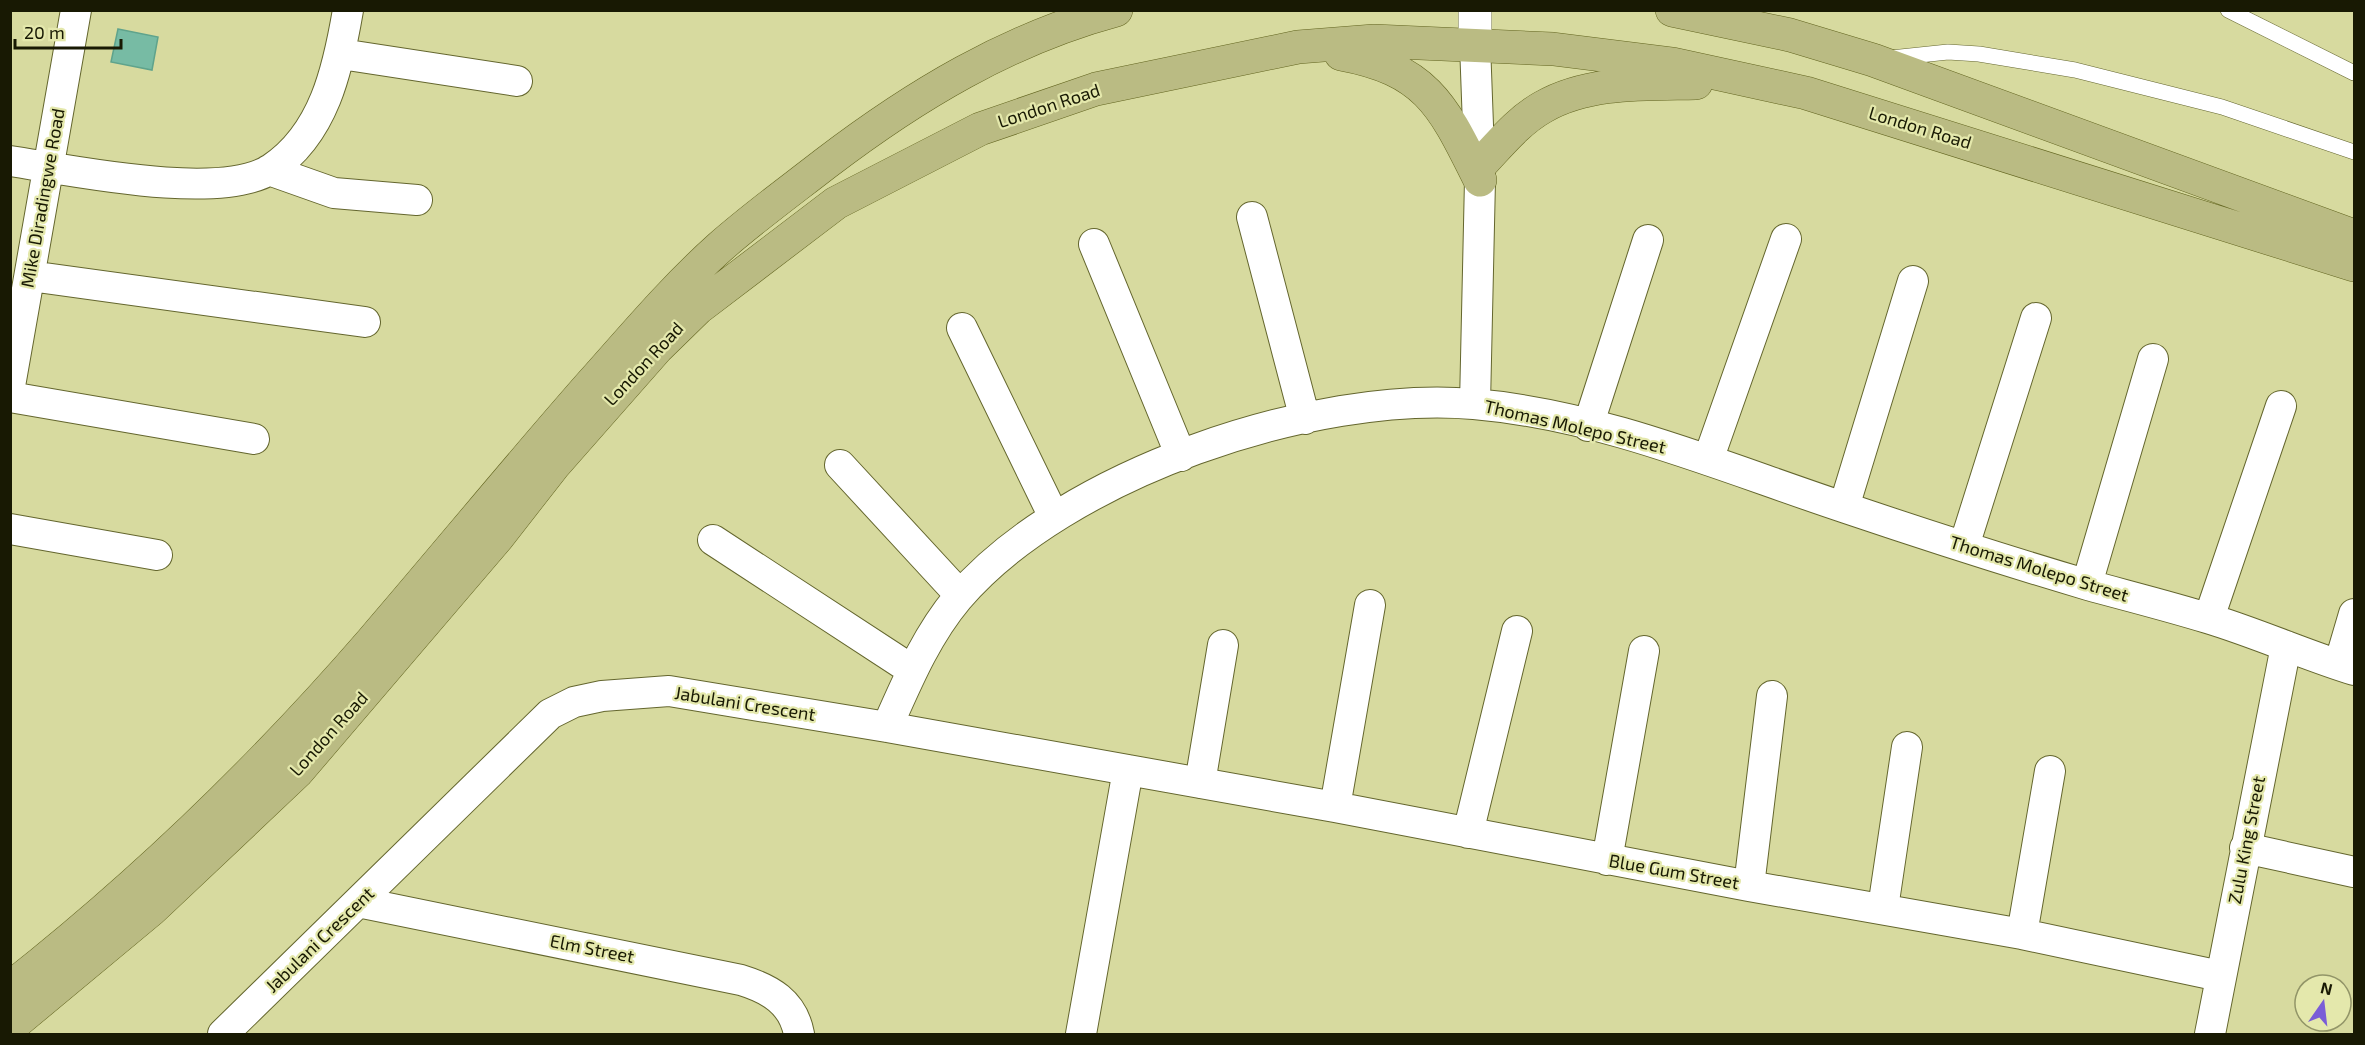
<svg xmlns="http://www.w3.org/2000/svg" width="2365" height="1045" font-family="'Exo 2',sans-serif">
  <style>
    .building { fill: #77bba4; stroke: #5fa38c; stroke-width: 1.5 }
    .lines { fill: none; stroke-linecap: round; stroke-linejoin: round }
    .service-casing { stroke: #64662e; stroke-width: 16 }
    .minor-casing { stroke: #64662e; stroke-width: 32 }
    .tertiary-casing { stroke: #64662e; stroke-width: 34 }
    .primary-casing { stroke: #636520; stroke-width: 34 }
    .service { stroke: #fff; stroke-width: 15 }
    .minor { stroke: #fff; stroke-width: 30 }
    .tertiary { stroke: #fff; stroke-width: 33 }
    .primary { stroke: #babb83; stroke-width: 33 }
    .labels { text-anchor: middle; stroke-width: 4.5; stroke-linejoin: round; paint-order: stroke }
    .street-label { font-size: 18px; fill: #181903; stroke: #e4e8ac }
  </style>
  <rect width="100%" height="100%" fill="#d7da9f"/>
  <path class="building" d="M118,29L158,37L152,70L111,62Z"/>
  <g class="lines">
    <defs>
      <path id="service" d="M2228,10L2354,73
        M1891,58L1948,52L1979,54L2075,70L2222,107L2354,152"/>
      <path id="minor" d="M1475,44L1480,180L1475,404
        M341,54L517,81
        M10,161C70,170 220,202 271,169C324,134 338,69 348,10
        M269,170L334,193L417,200
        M1252,217L1305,419
        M1094,244L1181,456
        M30,276L365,322
        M962,328L1054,517
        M10,386L76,10
        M10,397L254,439
        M1588,426L1648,240
        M1708,460L1786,239
        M840,465L960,595
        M1844,507L1913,281
        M10,529L157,555
        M713,540L912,670
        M1964,546L2036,318
        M2087,584L2153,359
        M2209,618L2281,406
        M2339,665L2354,614
        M887,727C907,682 926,636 958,598C1064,474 1314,390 1474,404C1603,415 1725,468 1846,508C1926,535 2007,561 2088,585C2128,596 2168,606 2207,618C2257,633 2305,655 2354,670
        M1200,783L1223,645
        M1335,807L1370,605
        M1468,833L1517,631
        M2245,848L2354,872
        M1607,860L1644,651
        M1749,886L1772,696
        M358,902L741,980C770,989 793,1002 799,1034
        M1883,908L1907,747
        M2022,934L2050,771
        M223,1034L550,714L574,702L602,696L669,691L887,727L1335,807L1749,886L2022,934L2220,976
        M1081,1034L1128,770
        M2210,1034L2286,646"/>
      <path id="tertiary" d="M1475,10V44"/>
      <path id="primary" d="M1672,10L1790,35L1873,60L2354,236
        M1341,54C1428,70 1443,106 1480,180
        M1479,166C1499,145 1518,121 1543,107C1588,81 1646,84 1696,83
        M10,988C142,884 263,767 372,641C446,555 517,468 591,384C633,337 673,289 720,247C754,217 790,191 826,163C914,96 1008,39 1116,10
        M10,1027L152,909L297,772L497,538L554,465L657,348L698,308L836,203L980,129L1096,89L1298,47L1374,41L1553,49L1673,64L1806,93L2354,265"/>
    </defs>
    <use href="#service" class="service-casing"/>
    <use href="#minor" class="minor-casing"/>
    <use href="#tertiary" class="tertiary-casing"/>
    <use href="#primary" class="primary-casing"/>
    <use href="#service" class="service"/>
    <use href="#minor" class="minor"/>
    <use href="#tertiary" class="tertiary"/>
    <use href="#primary" class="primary"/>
  </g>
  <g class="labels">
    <g class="street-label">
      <text transform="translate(1049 106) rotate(-18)" y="6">London Road</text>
      <text transform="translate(1920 128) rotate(17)" y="6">London Road</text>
      <text transform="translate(43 198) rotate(-80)" y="6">Mike Diradingwe Road</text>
      <text transform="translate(644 364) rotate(-47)" y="6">London Road</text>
      <text transform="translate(1575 427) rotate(13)" y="6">Thomas Molepo Street</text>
      <text transform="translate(2039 569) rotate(17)" y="6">Thomas Molepo Street</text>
      <text transform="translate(745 704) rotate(9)" y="6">Jabulani Crescent</text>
      <text transform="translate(329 734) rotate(-48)" y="6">London Road</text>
      <text transform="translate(2247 840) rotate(-79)" y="6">Zulu King Street</text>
      <text transform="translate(1674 872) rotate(10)" y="6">Blue Gum Street</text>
      <text transform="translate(320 940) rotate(-44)" y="6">Jabulani Crescent</text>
      <text transform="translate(592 949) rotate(11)" y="6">Elm Street</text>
    </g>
  </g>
  <rect width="2365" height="1045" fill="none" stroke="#181903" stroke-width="24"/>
  <g transform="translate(2323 1003) rotate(14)"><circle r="28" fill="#e4e8ac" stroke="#929568" stroke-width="1.5"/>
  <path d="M0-4.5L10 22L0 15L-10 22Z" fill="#7a5dd7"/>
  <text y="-9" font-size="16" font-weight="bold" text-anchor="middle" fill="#181903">N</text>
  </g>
  <path d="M15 39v9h106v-9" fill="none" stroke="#181903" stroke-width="3"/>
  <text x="24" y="39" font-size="18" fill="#181903" stroke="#e4e8ac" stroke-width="4.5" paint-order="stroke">20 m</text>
</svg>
